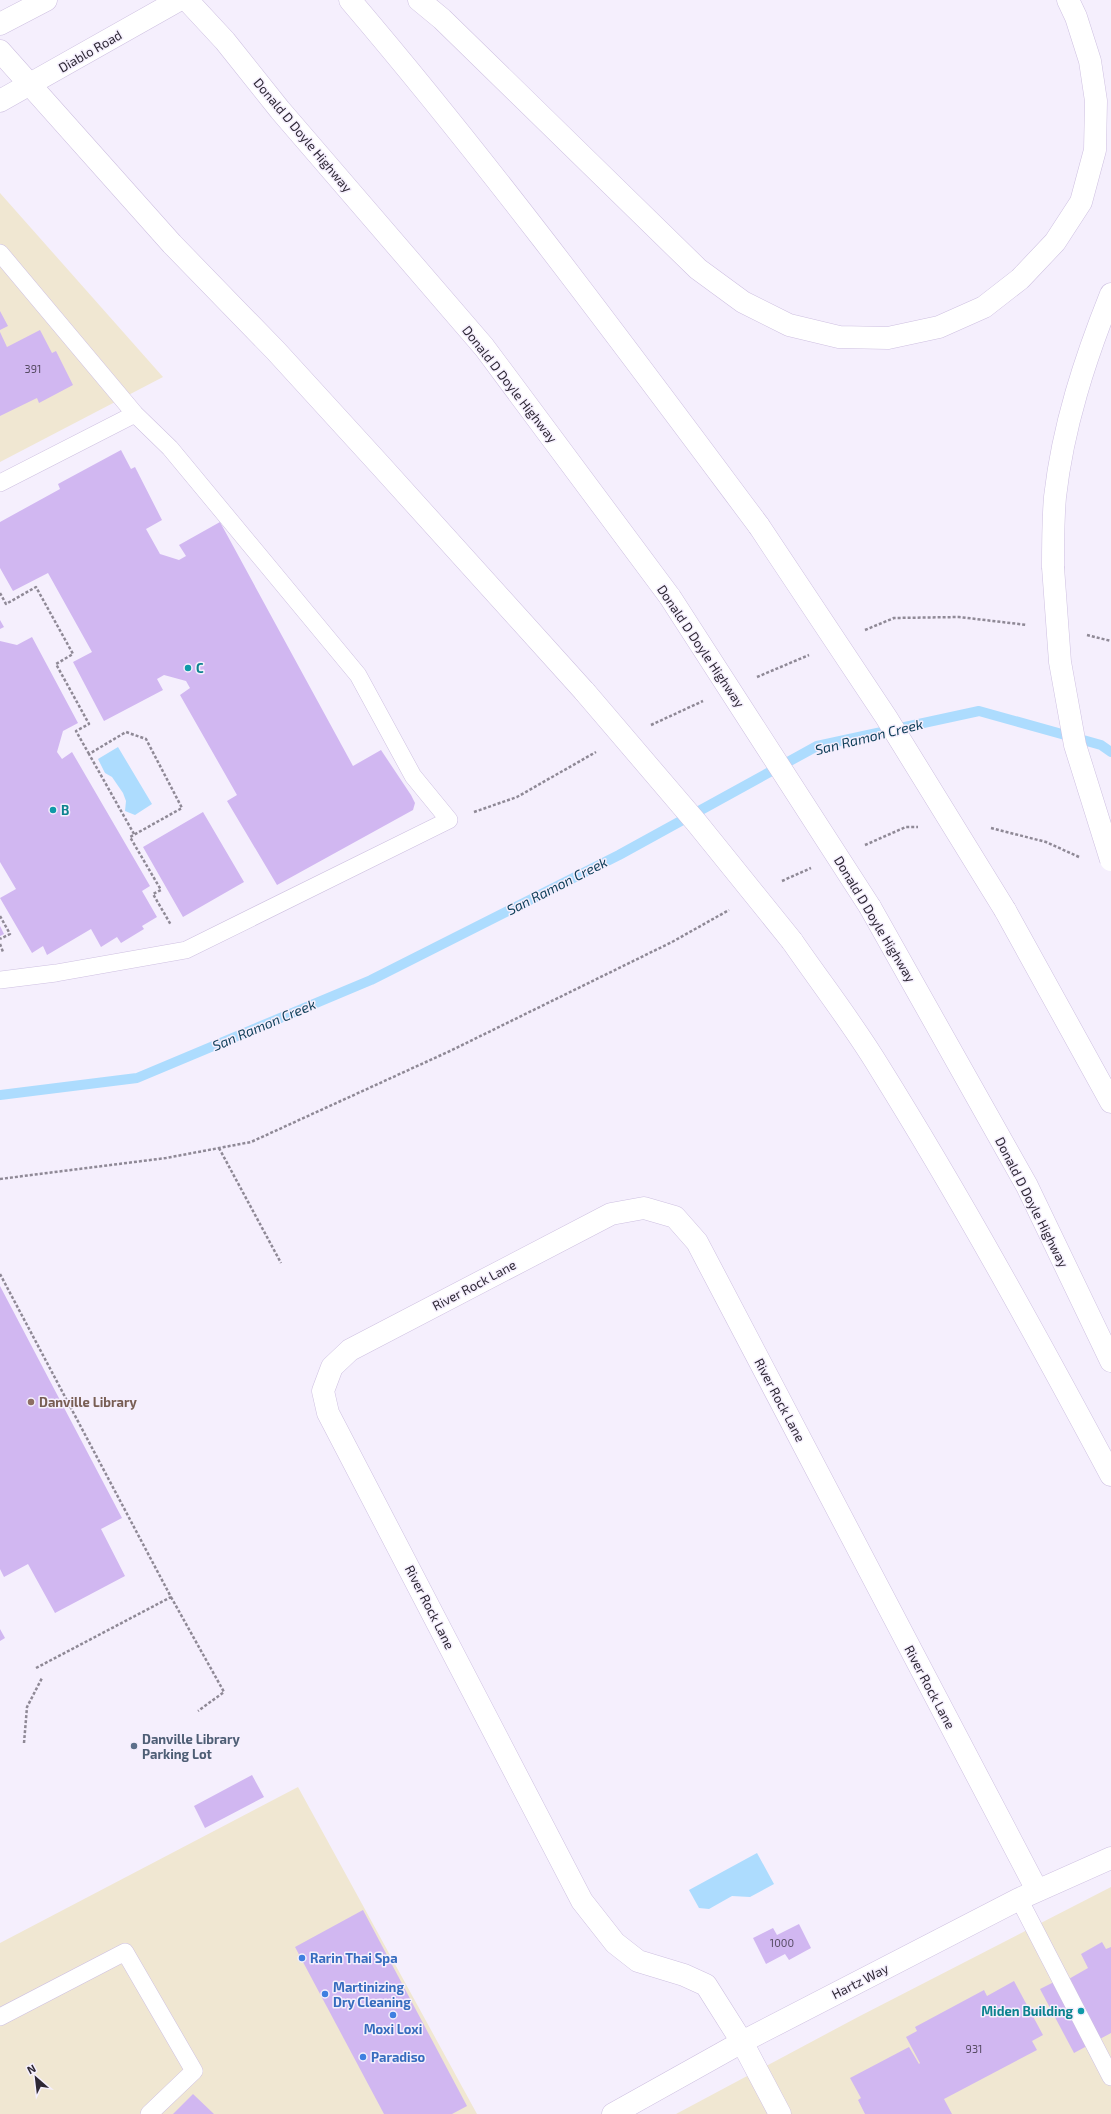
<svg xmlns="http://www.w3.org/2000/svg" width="1111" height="2114" font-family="'Exo 2',sans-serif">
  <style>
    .commercial { fill: #f0e7d2 }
    .water { fill: #addcfe }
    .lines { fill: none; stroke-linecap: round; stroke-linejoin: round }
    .stream { stroke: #addcfe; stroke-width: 10 }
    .building { fill: #d1b7f1 }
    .lane-casing { stroke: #cec0e1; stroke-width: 18 }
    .street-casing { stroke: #cec0e1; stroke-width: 23 }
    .secondary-casing { stroke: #cec0e1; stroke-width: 23 }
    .highway-casing { stroke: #cec0e1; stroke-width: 23 }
    .path { stroke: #8f8996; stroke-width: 2.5; stroke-dasharray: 3 2; stroke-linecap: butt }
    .lane { stroke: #fff; stroke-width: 17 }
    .street { stroke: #fff; stroke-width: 22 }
    .secondary { stroke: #fff; stroke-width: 22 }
    .highway { stroke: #fff; stroke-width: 22 }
    .highway-bridge-casing { stroke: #cec0e1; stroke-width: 23; stroke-linecap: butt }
    .highway-bridge { stroke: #fff; stroke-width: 22 }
    .culture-dot { fill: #0f9aa8; stroke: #f5effd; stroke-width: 1.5 }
    .education-dot { fill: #8d6e63; stroke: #f5effd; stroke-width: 1.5 }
    .service-dot { fill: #5c6f8a; stroke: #f5effd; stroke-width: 1.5 }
    .shop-dot { fill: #3f7fe0; stroke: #f5effd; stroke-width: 1.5 }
    .labels { text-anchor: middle; stroke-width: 3; stroke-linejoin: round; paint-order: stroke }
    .number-label { font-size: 11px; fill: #564b63 }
    .street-label { font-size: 13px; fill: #2d2734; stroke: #f5effd }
    .culture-label { font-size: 13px; font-weight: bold; fill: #0d838f; stroke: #f5effd; text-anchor: start }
    .education-label { font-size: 13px; font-weight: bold; fill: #785e54; stroke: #f5effd; text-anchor: start }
    .service-label { font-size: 13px; font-weight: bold; fill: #4e5e75; stroke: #f5effd; text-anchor: start }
    .shop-label { font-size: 13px; font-weight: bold; fill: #366cbe; stroke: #f5effd; text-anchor: start }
    .water-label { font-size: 14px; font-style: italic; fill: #0d3d58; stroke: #f5effd }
  </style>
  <rect width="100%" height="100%" fill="#f5effd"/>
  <path class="commercial" d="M0,193L163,377L0,462Z
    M298,1787L477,2114H0V1943Z
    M1111,1887V2114H676L858,2017Z"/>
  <path class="water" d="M118,747L152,804L135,815L125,811L126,801L123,793L112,777L105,773L98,759Z
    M757,1853L774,1884L750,1897L732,1896L709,1909L699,1908L689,1890Z"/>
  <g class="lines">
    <path class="stream" d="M0,1095L137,1078L371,980L619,855L817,746L979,711L1101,745L1111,752"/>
  </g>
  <path class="building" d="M0,311L8,326L0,330Z
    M40,330L52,353L56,351L73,385L39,403L37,398L0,416V332L7,347Z
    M121,450L131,469L135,467L162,520L146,529L160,554L179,560L186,556L179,545L220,522L353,766L381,750L411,795L415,803L413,810L277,885L227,801L237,795L180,695L190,688L186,681L164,675L157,679L163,690L104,721L73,662L92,652L48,573L13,591L0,568V522L60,489L58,484Z
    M0,620L4,627L0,629Z
    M32,637L78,723L63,731L57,752L62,759L72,752L150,886L142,891L157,917L142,926L144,929L121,943L117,937L101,947L91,929L47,955L43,946L32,953L0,898L16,889L0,862V641L17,645Z
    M203,812L244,882L183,917L143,847Z
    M0,926L4,934L0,936Z
    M0,1286L122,1518L101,1529L125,1576L55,1613L28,1564L4,1577L0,1569Z
    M0,1629L5,1638L0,1641Z
    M252,1775L264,1797L205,1828L194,1806Z
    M363,1910L467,2106L452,2114H384L295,1947Z
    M799,1924L811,1948L789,1960L785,1954L766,1964L753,1938L773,1928L777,1935Z
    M1102,1942L1106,1949L1111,1947V2033L1074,2053L1040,1989L1058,1980L1060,1984L1088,1968L1081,1954Z
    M1014,1981L1043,2035L1032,2041L1037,2050L944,2099L952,2114H865L858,2100L861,2098L850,2078L909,2047L919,2064L920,2063L906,2037L917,2031L915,2027L984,1990L987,1996Z
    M193,2094L214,2114H173Z"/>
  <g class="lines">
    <defs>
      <path id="lane" d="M0,253L135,414L170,448L358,675L413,776L449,820L186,950L56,973L0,980
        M0,483L135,414
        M1019,1899L1111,2077
        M0,2017L125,1952L194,2071L149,2114"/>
      <path id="street" d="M613,2114L742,2042L1019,1899L1111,1858
        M780,2114L742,2042L706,1985L684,1975L638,1961L615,1943L582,1901L328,1413L323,1391L332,1367L350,1350L611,1214L644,1208L675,1217L697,1242L1037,1890"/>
      <path id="secondary" d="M0,24L46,0
        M0,101L179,0"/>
      <path id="highway" d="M187,0L225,41L280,110L484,347L670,597
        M350,0C494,169 626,348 759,526
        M419,0L442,19L698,269L743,302L789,325L839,337L888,338L939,327L984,307L1020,279L1055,242L1081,202L1095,150L1096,101L1090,61L1076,17L1068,0
        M0,51L172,244L276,351L381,466L585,692
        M1053,567C1053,544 1053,520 1055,497C1063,426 1085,359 1111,294
        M870,907L1027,1186L1111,1361
        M1005,910L1111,1102
        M792,941C821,983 853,1024 879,1067C962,1200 1037,1337 1111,1475"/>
    </defs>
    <use href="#lane" class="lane-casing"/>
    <use href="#street" class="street-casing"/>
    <use href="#secondary" class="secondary-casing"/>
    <use href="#highway" class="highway-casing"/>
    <path class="path" d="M0,593L6,604L36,587L73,654L56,664L89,724L76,731L89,754
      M865,630L894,618L959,617L1027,625
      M1087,635L1111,641
      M757,677L809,655
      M651,725L703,701
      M474,812L517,797L596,752
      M991,828L1046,842L1079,857
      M134,834L89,754L126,732L146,739L182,808L130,837L161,890L153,894L171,925
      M865,845L906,827H918
      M782,881L811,868
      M0,916L10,934L0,939
      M0,944L3,952
      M219,1148L281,1263
      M0,1179L166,1158L251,1142L450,1051L672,942L729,910
      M0,1274L171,1597L36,1668
      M171,1597L224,1692L198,1711
      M24,1743L27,1707L42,1678"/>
    <use href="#lane" class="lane"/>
    <use href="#street" class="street"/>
    <use href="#secondary" class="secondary"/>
    <use href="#highway" class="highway"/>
    <defs>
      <path id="highway-bridge" d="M759,526L886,717L1005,910
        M1053,567L1060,662L1075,745L1111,860
        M670,597L870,907
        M585,692L696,822L792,941"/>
    </defs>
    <use href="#highway-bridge" class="highway-bridge-casing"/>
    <use href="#highway-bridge" class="highway-bridge"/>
  </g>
  <g class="culture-dot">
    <circle cx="188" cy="668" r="4"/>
    <circle cx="53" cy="810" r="4"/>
    <circle cx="1081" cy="2011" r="4"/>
  </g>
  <circle class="education-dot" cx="31" cy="1402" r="4"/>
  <circle class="service-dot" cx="134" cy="1746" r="4"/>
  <g class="shop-dot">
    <circle cx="302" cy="1958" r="4"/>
    <circle cx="325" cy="1994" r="4"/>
    <circle cx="393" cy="2015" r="4"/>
    <circle cx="363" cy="2057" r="4"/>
  </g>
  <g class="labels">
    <g class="number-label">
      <text x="33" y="373">391</text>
      <text x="782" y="1947">1000</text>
      <text x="974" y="2053">931</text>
    </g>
    <g class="street-label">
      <text transform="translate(90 51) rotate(-30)" y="5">Diablo Road</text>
      <text transform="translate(303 135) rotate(50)" y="5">Donald D Doyle Highway</text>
      <text transform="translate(510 384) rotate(52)" y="5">Donald D Doyle Highway</text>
      <text transform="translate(701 646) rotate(56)" y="5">Donald D Doyle Highway</text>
      <text transform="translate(875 919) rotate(59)" y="5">Donald D Doyle Highway</text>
      <text transform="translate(1032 1202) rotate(63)" y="5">Donald D Doyle Highway</text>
      <text transform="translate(474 1285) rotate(-28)" y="5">River Rock Lane</text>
      <text transform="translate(780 1400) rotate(62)" y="5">River Rock Lane</text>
      <text transform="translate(430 1607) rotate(63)" y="5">River Rock Lane</text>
      <text transform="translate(930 1687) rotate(62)" y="5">River Rock Lane</text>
      <text transform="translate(860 1981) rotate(-27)" y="5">Hartz Way</text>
    </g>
    <g class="culture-label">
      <text x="196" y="673">C</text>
      <text x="61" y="815">B</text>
      <text x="1073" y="2016" text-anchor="end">Miden Building</text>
    </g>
    <g class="education-label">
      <text x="39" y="1407">Danville Library</text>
    </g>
    <g class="service-label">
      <text x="142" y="1744">Danville Library<tspan x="142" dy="15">Parking Lot</tspan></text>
    </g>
    <g class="shop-label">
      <text x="310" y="1963">Rarin Thai Spa</text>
      <text x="333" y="1992">Martinizing<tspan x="333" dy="15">Dry Cleaning</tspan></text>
      <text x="393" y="2034" text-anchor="middle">Moxi Loxi</text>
      <text x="371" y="2062">Paradiso</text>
    </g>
    <g class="water-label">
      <text transform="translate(869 737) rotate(-14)" y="5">San Ramon Creek</text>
      <text transform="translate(557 886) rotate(-27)" y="5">San Ramon Creek</text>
      <text transform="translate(264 1025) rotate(-23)" y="5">San Ramon Creek</text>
    </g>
  </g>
  <g transform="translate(36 2078) rotate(332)" stroke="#f5effd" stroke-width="3" paint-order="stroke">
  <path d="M0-3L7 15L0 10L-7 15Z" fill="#2d2734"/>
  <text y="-6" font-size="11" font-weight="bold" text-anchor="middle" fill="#2d2734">N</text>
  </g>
</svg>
